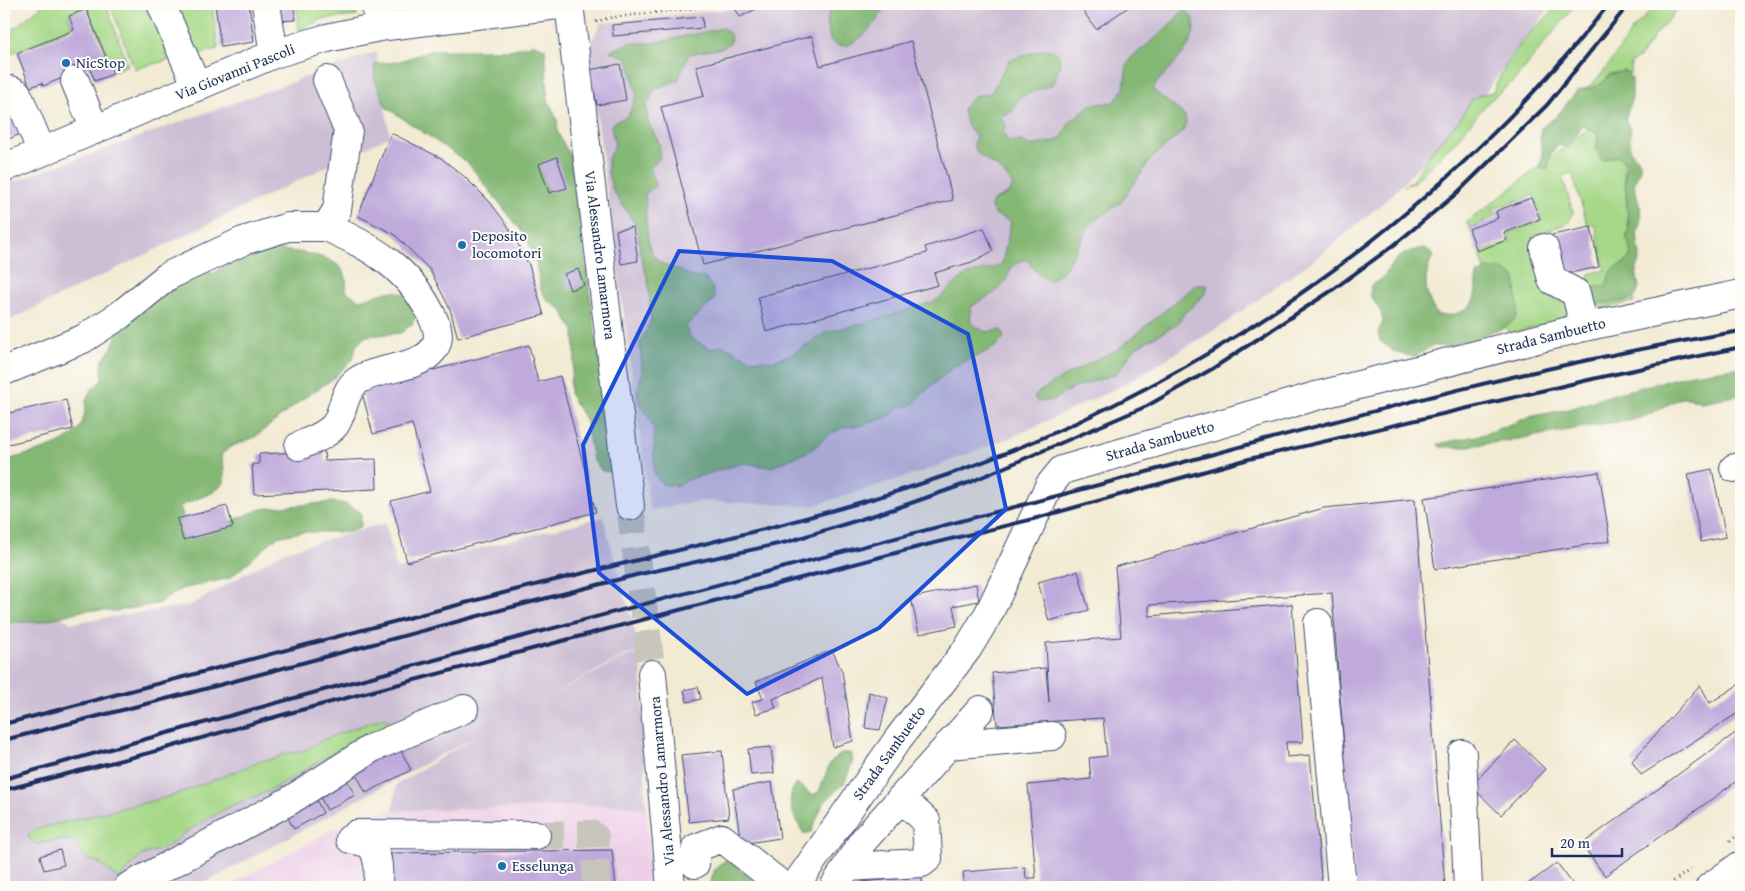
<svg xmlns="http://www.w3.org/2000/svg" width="1745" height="891" font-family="'Gentium Book Plus',serif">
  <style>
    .built { fill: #edd0e8 }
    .industrial { fill: #ccbed4 }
    .green { fill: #a6d887; stroke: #608472 }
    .forest { fill: #84b874; stroke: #507469 }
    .building { fill: #c0aadb }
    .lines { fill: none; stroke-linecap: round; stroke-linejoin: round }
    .minor-tunnel { stroke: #c7c5bc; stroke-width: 28; stroke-dasharray: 28 14; stroke-linecap: butt }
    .minor-casing { stroke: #3b4b70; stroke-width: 30 }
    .major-casing { stroke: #3b4b70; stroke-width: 30 }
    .path { stroke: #3b4b70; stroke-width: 3; stroke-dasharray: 1 4; stroke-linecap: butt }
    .minor { stroke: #fff; stroke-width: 28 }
    .major { stroke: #fff; stroke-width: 28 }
    .rail { stroke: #1b2f5e; stroke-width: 4 }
    .marked { fill: #1d4ed8; fill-opacity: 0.2; stroke: #1d4ed8; stroke-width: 4; stroke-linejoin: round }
    .poi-dot { fill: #1f6fb2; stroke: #fdfcf7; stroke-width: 2 }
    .labels { text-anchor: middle; stroke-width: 4; stroke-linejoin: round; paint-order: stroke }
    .poi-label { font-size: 15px; fill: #1b2f5e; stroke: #fdfcf7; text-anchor: start }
    .street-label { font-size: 15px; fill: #1b2f5e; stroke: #fdfcf7 }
  </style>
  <rect width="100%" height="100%" fill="#fdfcf7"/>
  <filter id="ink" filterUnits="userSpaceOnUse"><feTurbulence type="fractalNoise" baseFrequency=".02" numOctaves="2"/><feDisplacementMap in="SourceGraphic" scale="10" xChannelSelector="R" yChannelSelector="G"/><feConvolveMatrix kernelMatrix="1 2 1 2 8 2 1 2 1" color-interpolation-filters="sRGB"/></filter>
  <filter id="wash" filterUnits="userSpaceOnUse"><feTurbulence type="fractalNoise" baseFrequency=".0096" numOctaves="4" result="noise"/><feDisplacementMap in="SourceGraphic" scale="20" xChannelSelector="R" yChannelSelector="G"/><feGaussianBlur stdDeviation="1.12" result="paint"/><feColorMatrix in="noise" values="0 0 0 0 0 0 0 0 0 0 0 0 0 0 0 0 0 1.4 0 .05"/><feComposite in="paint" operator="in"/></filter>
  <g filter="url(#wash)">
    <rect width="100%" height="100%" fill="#f2ead3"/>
    <path class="built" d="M622,805L646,810L653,887H226L365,812Z"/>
    <path class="industrial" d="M743,4H1552L1478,102L1393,194L1322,254L1221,326L1123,385L1019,434L924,471L812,506L703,501L650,510L588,48L601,23L732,9Z
      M376,52L390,136L4,323V185Z
      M603,517L641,654L625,655L541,701L627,656L641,655L646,810L622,805L393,811L396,785L483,732L197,887H4V619L48,608L71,623L191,605L286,551L385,523L397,569Z"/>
    <path class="green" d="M44,4H106L128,65L114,71L87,7L68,15L72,29L12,53L6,35Z
      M110,4H154L172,59L134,69Z
      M169,4H212L218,49L195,55Z
      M296,4H356L357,16L323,19L299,30Z
      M1558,4H1576L1515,80L1488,102L1453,144L1413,183L1404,186L1412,181L1433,149L1460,119L1471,100L1479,95L1493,92C1501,72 1514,50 1528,35C1539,24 1549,16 1558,4Z
      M1656,4H1683L1654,36L1641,56L1631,63L1630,74L1625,71L1610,74L1603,83L1593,89L1582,90C1600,83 1621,46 1632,30C1640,21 1649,14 1656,4Z
      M1619,105L1634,302L1586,312L1583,296L1589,274L1605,270L1595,224L1588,226L1572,173L1562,176L1573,212L1568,223L1533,236V239L1544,279L1565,295L1569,312L1557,321L1509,334L1479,253L1511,241L1508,233L1542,220L1534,195L1493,209L1496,216L1470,228L1466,223Z
      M382,718L390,721L392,725L335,752L269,791L230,806L184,833L167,847L142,855L119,879C113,875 108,870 103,866C89,855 84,866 77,843C63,836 51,842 36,844L29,838V833L32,830L172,796L262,761L277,758L283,754L302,752L325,739Z"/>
    <path class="forest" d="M838,4H887C880,19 849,61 830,40C828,25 823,13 838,4Z
      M1185,9L1194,20C1197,47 1171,65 1156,84L1153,90L1185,116L1186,124L1183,131L1151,159L1121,202L1091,223L1065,269L1051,280C1037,278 1035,270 1027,259C1005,265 1012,276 999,289C991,297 978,300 970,308L971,324L985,332L1001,330L1004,338C991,354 971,356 954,367C938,378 925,393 910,406H901L886,418L860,426L845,427L831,433L810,451L771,467L743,463L690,479L677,486L662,484L654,473V431L650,419L642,408L637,396L642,370L640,344L651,321L648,280L640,253L638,228L613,191L608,172V158L615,145L611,126L613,123L628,116L637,95L628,58L610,51L629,43H653L723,28L730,34L731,42L723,48L689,54L678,80L655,89L646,106L648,122L660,145L659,159L650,168L656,185L645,194C647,212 643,253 661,263C667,267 673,268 679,270C689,275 693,279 704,277L712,287L715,299L685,327L691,338L711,349L723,345L749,359L773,361L794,353L826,332L868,322L935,301C946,295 953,284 963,277C975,270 990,271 1002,264L1011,222L995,214L991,207L993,201L1009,193L1013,186C1005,169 990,164 977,153L974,144L976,137L966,124L963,108L974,96L991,93L1009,60C1020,59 1059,36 1060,62C1060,68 1055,77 1053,84C1037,92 1018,91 1013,111L1001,116L1005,126L1003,130L1007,142L1022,141L1029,146L1054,142L1062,137L1070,122L1090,105L1114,102L1124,89L1127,65L1132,57L1157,37Z
      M534,44L545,48L548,99L557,120L558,133L574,164L577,204L615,472L602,471L593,460L585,419L570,395V382L575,357L574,331L561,309L548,301L541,290L536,263L527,238L468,163L386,107L374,77L375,64L397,62L433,50H510Z
      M1625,71L1632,79V98L1625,119L1630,129V150L1640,162V169L1634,185L1640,207L1641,219L1637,234L1640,256L1636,272L1639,287L1636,296L1625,301L1591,305C1588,291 1591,286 1606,285C1609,281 1608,275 1612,271C1617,265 1628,264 1630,256C1633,245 1622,239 1629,229L1625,179L1626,163L1618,156L1602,160L1596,150L1598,134L1583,126L1568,147L1557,145L1551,154L1548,168H1538L1543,155L1540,139L1541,128L1557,116L1577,91C1592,87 1601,88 1610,74Z
      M1425,248L1433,255C1423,279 1423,292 1437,315C1451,317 1471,312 1475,296C1477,290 1475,282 1477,275C1489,265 1502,268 1515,277L1518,309L1515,319L1506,327L1485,334L1477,342L1467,346H1432L1414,357L1396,353L1380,341L1378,332L1383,322L1381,312L1370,295L1371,285C1387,278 1384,274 1393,263C1400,254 1414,249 1425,248Z
      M273,249C293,252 337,253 345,275C347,280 346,287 346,291L359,300C387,294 401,279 417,313L412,324L401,333L366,336L356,346L353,359L334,378L304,398L255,437L230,447L221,455L224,468V483L214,492L180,506L184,520L212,529L261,509L332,502L346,504L361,512V526L350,532H301L277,537L230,578L181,589L157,604L117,611L85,610L39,622H14L4,627V461C25,454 73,446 82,423C90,401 79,398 102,380V361L111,349L118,332L172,287L200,273H215L233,258Z
      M1197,284L1208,285L1205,294L1185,313L1176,325L1136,347L1116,374L1073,388L1063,393L1055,400L1038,402L1034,397C1038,389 1106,354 1117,350Z
      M1741,367V395L1701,402L1689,398H1681L1646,416L1630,421L1608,423L1507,441L1461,447H1440L1438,444L1485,434L1529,417L1569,409L1614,394L1692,374Z
      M842,753H850L853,760L845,782L823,804L811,832L804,834C795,819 783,799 797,783L812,795L819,792L830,763Z
      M729,860L755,882L754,885L748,887H710C711,874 715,863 729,860Z"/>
    <g id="blocks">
      <path class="building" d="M215,4H249L254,42L221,47Z
        M275,4H293L296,20L277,21Z
        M743,4H766L740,17L735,8Z
        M1078,4H1133L1096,29Z
        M86,9L113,74L95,81L89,67L43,86L42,83L30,87L17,53L74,30L69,16Z
        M702,17L703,28L613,36L612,25Z
        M812,36L820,66L911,41L953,200L703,265L661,107L704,96L696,66Z
        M620,64L626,100L597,105L590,70Z
        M8,98L23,133L4,141V100Z
        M391,133L441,158L466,178L490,202L508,226L529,265L544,315L458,338L450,309L430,270L394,234L358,216Z
        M557,157L567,188L549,193L539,164Z
        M1531,198L1540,219L1504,233L1507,240L1477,251L1469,229L1498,218L1496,211Z
        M633,227L638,261L621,264L616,230Z
        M1591,227L1599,267L1561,275L1552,235Z
        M984,228L993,251L972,262L934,273L938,285L766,332L758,297L927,253L925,247Z
        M578,269L584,285L570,290L564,274Z
        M529,345L538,382L560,376L596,512L407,562L391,501L430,491L412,424L373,434L361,389Z
        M66,400L73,429L4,445V414Z
        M324,451L325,461L376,459L377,489L254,494L252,464H259V454Z
        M1712,469L1726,537L1701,542L1688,474Z
        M1599,472L1610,541L1435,569L1424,498Z
        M1415,499L1445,887H1355L1332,593L1149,605V616L1292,604L1303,742H1286L1287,757L1310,755L1322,887H951L964,885L963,872L1025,867L1026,878H1036L1028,785L1091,779L1089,758L1107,756L1103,718L997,725L992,673L1046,668L1049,702L1046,643L1121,637L1115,567L1324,508Z
        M227,506L233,527L183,540L177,519Z
        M1078,571L1089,610L1049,621L1038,582Z
        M976,584L979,601L953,606L957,626L919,634L911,598Z
        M832,650L842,671L853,741L833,747L822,678L773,699L776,708L756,714L752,702L763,699L756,682Z
        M1741,683V711L1641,775L1632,761L1700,685L1710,703Z
        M698,687L701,699L687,702L684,690Z
        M869,692L888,698L880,730L865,728Z
        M1741,729V778L1605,876L1582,844Z
        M1515,740L1545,769L1501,815L1471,786Z
        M398,745L411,770L366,793L353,768Z
        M771,747L774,773L751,775L748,749Z
        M722,751L729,818L689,822L681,755Z
        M344,775L355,795L327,810L316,789Z
        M772,782L780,838L741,844L733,789Z
        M314,795L323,813L294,829L284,811Z
        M60,850L64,865L44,870L40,856Z
        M612,850L616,887H391V853Z
        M1557,863L1575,887H1524Z
        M922,877L923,887H860V882Z"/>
    </g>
  </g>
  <g filter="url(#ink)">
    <use href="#blocks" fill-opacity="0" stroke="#3b4b70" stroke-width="1"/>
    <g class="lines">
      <path class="minor-tunnel" d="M630,506L652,674
        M536,835L591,834L595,837L596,887"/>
      <defs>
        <path id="minor" d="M161,4L197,87
          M266,4L274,54
          M376,4L379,27
          M569,4L630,506
          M75,81L95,130
          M11,90L17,93L42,152
          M4,168L274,54L327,38L379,27L566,4
          M1544,248L1552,280L1576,293L1584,327
          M4,371L83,339L120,315L168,276L243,241L288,227H326L337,210L348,130L327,80
          M299,446C312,440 326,436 335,425C344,412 343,391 357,381C377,367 419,369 433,350C442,338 437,326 431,314C409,269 371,246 326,227
          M1734,468L1741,467
          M1318,623L1342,887
          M652,674L671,887
          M948,745L1052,736
          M1462,754L1468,887
          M357,834L536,835
          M350,839L371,844C379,858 380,871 377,887
          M695,864L696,848L722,838L784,887
          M847,867L922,863L928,858L926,821L901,798
          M128,887L289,801L372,748L464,709
          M794,887L898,739L968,648L989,613L1049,486L1062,470L1316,396L1584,327L1741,294
          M834,887L862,842L980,710"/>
        <path id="major" d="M1710,887L1741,865"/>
      </defs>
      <use href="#minor" class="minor-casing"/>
      <use href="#major" class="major-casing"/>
      <path class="path" d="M596,22L608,18L729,4
        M1730,841L1741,833
        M1665,887L1690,870"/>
      <use href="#minor" class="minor"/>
      <use href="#major" class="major"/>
      <path class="rail" d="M4,724C173,681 341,634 511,591C657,554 805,524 947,475C1205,385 1440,218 1609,4
        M4,740L197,691L516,606L636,575L787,542L894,509L968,483L1147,406L1212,369L1331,291L1394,245L1456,194L1547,105L1629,4
        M4,779C351,680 700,589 1049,498C1278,438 1507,369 1741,331
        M4,790L149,753L282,715L922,546L1033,519L1249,459L1597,378L1741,347"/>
    </g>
  </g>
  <path class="marked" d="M679,251L832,261L968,334L1006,509L879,628L747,694L599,573L583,445Z"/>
  <g class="poi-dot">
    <circle cx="66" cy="63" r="5"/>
    <circle cx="462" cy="245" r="5"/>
    <circle cx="502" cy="866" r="5"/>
  </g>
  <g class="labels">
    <g class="poi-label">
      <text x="76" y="68">NicStop</text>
      <text x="472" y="241">Deposito<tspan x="472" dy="17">locomotori</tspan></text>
      <text x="512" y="871">Esselunga</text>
    </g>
    <g class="street-label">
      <text transform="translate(235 72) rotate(-22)" y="5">Via Giovanni Pascoli</text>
      <text transform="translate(600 255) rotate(83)" y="5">Via Alessandro Lamarmora</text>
      <text transform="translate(1551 336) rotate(-14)" y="5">Strada Sambuetto</text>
      <text transform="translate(1160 441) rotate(-16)" y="5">Strada Sambuetto</text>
      <text transform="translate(889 753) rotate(-54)" y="5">Strada Sambuetto</text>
      <text transform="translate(662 781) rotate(-95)" y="5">Via Alessandro Lamarmora</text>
    </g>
  </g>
  <rect width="1745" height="891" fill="none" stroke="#fdfcf7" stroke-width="20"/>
  <path d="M1552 848v8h70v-8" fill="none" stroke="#1b2f5e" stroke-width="2.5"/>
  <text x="1560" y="848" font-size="15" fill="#1b2f5e" stroke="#fdfcf7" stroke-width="4" paint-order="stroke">20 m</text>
</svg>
